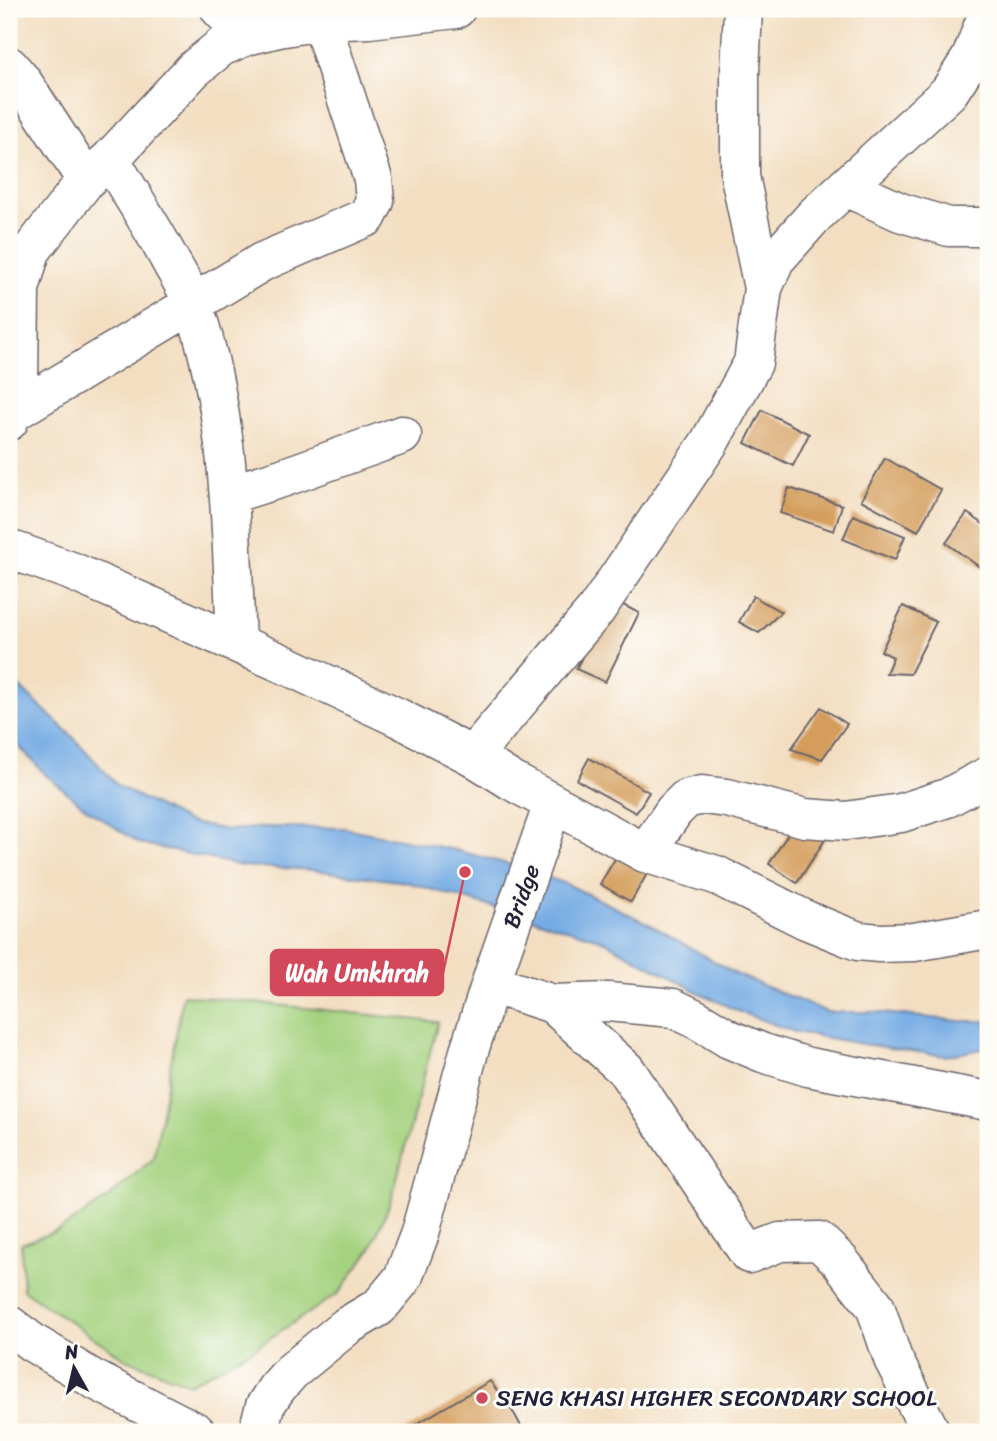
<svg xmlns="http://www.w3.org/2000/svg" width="997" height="1441" font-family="Sriracha,sans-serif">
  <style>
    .green { fill: #a4d27f; stroke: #637a5d; stroke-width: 2 }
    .water { fill: #76ace4; stroke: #4c6790; stroke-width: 2 }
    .building { fill: #d49d5b }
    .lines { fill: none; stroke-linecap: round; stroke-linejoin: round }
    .minor-casing { stroke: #6b646a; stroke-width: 41 }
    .minor { stroke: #fff; stroke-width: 38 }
    .poi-dot { fill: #d1495b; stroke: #fdfcf7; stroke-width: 2.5 }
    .labels { text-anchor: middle; stroke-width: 6; stroke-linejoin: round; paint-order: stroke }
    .street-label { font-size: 23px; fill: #22223b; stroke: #fdfcf7 }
    .poi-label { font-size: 23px; fill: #22223b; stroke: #fdfcf7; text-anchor: start }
    .leader { fill: none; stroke: #d1495b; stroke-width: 2.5 }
    .callout-dot { fill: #d1495b; stroke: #fdfcf7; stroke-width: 2.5 }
    .callout { fill: #d1495b; stroke: #d1495b; stroke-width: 2.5 }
    .callout-label { font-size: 24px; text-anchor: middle; font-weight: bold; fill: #fff }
  </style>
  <rect width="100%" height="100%" fill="#fdfcf7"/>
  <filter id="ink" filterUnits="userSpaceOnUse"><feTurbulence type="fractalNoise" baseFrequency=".0143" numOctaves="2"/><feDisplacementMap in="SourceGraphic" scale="14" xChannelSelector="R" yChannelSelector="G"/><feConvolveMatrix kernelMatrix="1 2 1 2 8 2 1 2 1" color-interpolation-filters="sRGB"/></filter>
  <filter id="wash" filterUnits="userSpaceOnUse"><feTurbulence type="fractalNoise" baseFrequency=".00686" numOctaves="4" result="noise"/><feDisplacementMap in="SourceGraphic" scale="28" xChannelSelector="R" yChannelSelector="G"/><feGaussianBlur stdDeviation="1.57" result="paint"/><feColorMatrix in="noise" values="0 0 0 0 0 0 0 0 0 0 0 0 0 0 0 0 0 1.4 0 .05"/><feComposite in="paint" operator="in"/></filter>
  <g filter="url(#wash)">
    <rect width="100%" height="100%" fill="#f3dec1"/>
    <path class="green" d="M183,995L438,1022L391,1201L370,1250L339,1293L250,1351L189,1384L124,1358L23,1290L21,1244L61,1229L108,1198L154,1158Z"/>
    <path class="water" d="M9,677L73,737L118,786L188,822L227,830L269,827L344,828L455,850L508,864L567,884L651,925L738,975L827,1012H874L960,1021H988V1048L945,1056L868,1045L795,1032L740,1012L700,993L600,939L489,906L406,882L313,870L242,866L139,843L87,809L47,776L9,736Z"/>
    <g id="blocks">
      <path class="building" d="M762,410L809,434L793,466L745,443Z
        M885,458L941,490L918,531L861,500Z
        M789,488L842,505L834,531L780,513Z
        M967,513L988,527V573L946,543Z
        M853,515L905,536L895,560L843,539Z
        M753,596L781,612L759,633L739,622Z
        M611,599L639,613L605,682L576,669Z
        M903,606L936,622L910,674L886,673L893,657L881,651Z
        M821,707L847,724L822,759L791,749Z
        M589,758L649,792L636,813L577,780Z
        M793,826L828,835L797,883L769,864Z
        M618,854L648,872L631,902L600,884Z
        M490,1381L515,1415L524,1432H403Z"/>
    </g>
  </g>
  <g filter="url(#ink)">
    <use href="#blocks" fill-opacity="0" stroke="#6b646a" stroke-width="2"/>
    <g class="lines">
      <defs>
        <path id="minor" d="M220,9L246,36
          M743,9L740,73V176L763,288
          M9,66L22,81L86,180
          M110,159C131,194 153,228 172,264C180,278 189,292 194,307C231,415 231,530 236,643
          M846,187L900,212L949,227H988
          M12,413L262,262L367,217L375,201L373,179L321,21
          M9,421L19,384L20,289L31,251L86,180L110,159L193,70L221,47L246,36L278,28L321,21L369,19L456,9
          M230,494L282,478L402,435
          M9,549L71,571L286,665L399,718L472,756L512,781L645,853L716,875L806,920L838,933L858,941L880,943L914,942L988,929
          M472,756L596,610L709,443L753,363L763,288L775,260L815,215L949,92L971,58L988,13
          M645,853L674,811L686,799L702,795L727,798L805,818L846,821L901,813L947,798L988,776
          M491,984L553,1004L626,1070L749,1254L780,1242L819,1241L839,1260L875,1306L893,1359L931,1432
          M553,1004L608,1002L673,1008L696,1019L729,1039L763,1053L808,1067L988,1101
          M9,1325L33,1343L95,1380L196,1432
          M262,1432L261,1420L265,1406L276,1389L291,1372L347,1326L379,1307L403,1278L420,1233L470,1048L495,970L553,804"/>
      </defs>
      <use href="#minor" class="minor-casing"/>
      <use href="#minor" class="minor"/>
    </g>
  </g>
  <circle class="poi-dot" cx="482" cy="1398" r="7"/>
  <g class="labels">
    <g class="street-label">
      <text transform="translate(521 896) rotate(-70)" y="8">Bridge</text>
    </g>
    <g class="poi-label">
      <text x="496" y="1406">SENG KHASI HIGHER SECONDARY SCHOOL</text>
    </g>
  </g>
  <path class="leader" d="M465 872L443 973"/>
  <circle class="callout-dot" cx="465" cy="872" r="7"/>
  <rect class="callout" x="271" y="950" width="172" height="45" rx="7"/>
  <g class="callout-label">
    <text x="357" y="981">Wah Umkhrah</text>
  </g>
  <rect width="997" height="1441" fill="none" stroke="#fdfcf7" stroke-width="35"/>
  <g transform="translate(74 1368) rotate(352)" stroke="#fdfcf7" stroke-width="5" paint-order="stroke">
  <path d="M0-5L12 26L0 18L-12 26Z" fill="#22223b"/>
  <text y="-10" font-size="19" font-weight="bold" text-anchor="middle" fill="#22223b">N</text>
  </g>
</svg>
